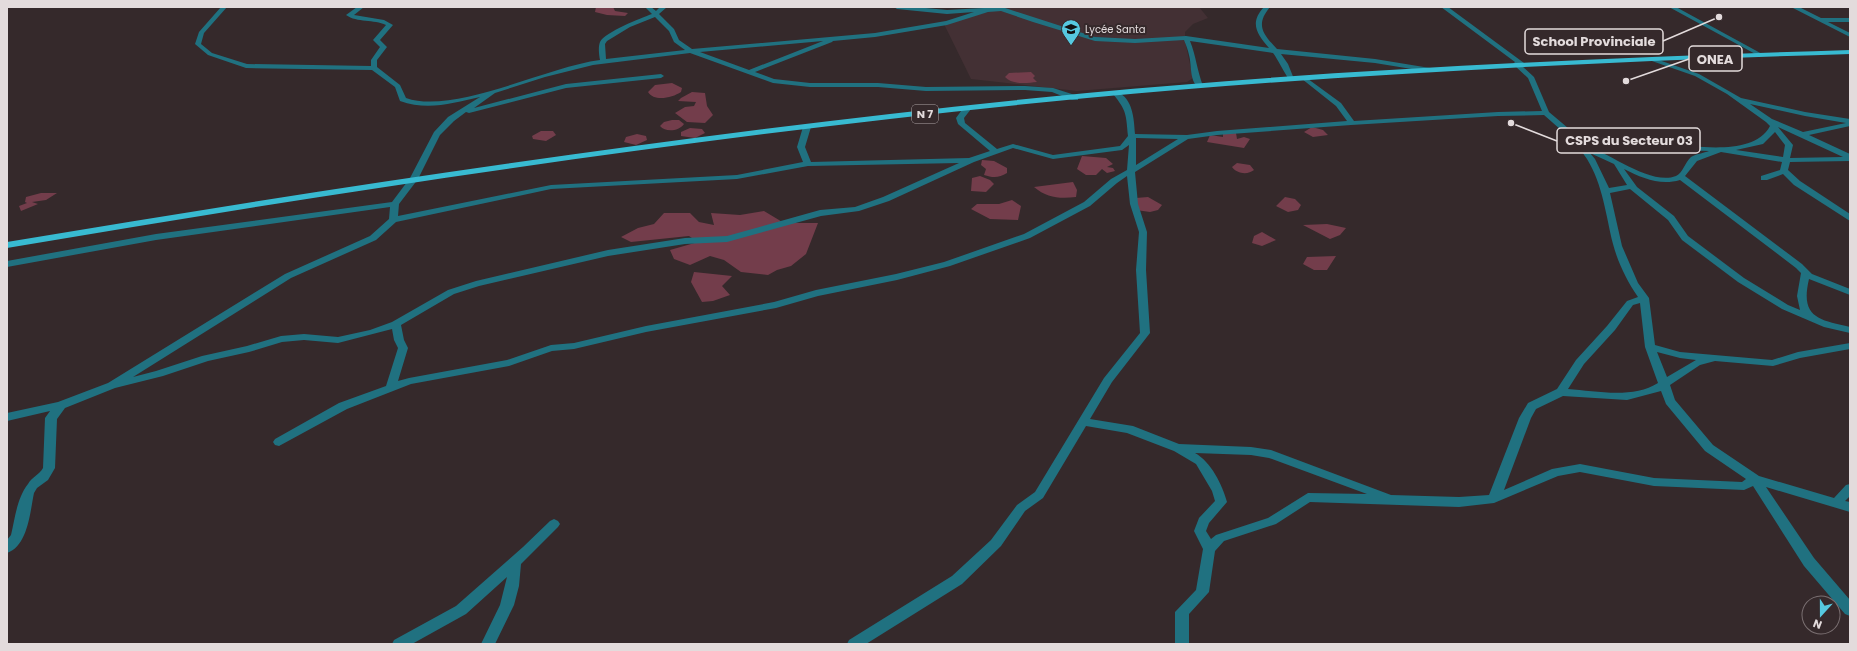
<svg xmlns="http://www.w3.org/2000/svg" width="1857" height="651" font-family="Poppins,sans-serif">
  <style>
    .built { fill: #433034 }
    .green { fill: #733d4b }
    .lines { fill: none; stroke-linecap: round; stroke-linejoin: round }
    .minor { fill: #207180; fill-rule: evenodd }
    .trunk { fill: #38bad1; fill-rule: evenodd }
    .labels { text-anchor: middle; stroke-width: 4; stroke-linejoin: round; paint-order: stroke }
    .far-poi-label { font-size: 10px; fill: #e3dbdc; stroke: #35292b; text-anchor: start }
    .shield { fill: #35292b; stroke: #afa6a7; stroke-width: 1 }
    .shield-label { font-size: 11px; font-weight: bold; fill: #e3dbdc }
    .leader { fill: none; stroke: #e3dbdc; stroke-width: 1.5 }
    .callout-dot { fill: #e3dbdc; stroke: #35292b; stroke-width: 1.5 }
    .callout { fill: #35292b; stroke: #e3dbdc; stroke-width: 1.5 }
    .callout-label { font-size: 13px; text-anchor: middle; font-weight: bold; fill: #e3dbdc }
  </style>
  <rect width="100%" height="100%" fill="#35292b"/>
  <path class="built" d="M1011,7H1199L1208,18L1193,24L1185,32V41L1193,78L1187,82L1077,91L971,79L943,22Z"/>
  <path class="green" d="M596,7H613L615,11L628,13L625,16L607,15L595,12Z
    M1031,72L1035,76L1033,78L1037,82C1027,83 1012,85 1005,77L1009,73Z
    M672,83L682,88L681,92C672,98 654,102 648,92L655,85Z
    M692,92L705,93L707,106L713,115L705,123L687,122L675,113L685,107L694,106L696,102L678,101L681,98Z
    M672,120H679L684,124C679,131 666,133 660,126L664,122Z
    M1312,127L1323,130L1328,135L1313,137L1304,132Z
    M690,128L702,129L705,133L695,138L681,136V132Z
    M541,131H553L556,135L546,141L533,139L532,136Z
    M1236,133L1237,139L1244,137L1250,139L1244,148L1207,142L1210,135L1223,137V134Z
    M637,134L646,136L647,140L636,145L624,142L626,137Z
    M1082,156L1106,158L1113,164L1107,167L1113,168L1115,171L1107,173L1102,169L1096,175H1086L1077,169Z
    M982,160L994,161L1007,168V173C999,178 993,178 984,175L986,169L981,165Z
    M1237,163L1250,165L1254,170C1248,175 1237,174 1232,167Z
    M980,176L990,180L994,184L986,192L971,191L972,178Z
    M1073,182L1077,190L1076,197C1060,199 1047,198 1034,187Z
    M41,193H57L46,200L32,202L38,204L21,211L19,206L27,203L25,202L26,197Z
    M1148,197L1162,205L1158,210L1150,212L1136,210V198Z
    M1285,197L1295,199L1301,205L1298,210L1288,212L1276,206Z
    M1012,200L1021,206L1018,220L990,219L971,209L977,204H999Z
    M764,211L784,223H818L806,254L791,266L777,270L768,275L741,272L724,260L710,256L690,265L674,259L670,250L698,242L689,236L631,242L621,237L638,228L654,224L664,213H690L699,222L714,225L711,213L740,215Z
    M1327,224L1346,228L1340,235L1330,239L1303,225Z
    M1262,232L1276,240L1262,246L1252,243L1254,236Z
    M1336,256L1327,270H1314L1303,264L1307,257Z
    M694,272L732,276L722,286L730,295L713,301L702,302L691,282Z"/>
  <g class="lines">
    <path class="minor" d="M221,7H227L204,33L201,44L212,53L247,64L371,66V60L380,47L373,40L386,25C374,19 357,23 346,15L357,7H364L354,15L384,20L393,25L380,40L387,47L377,60V67L400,85L406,98C454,115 546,67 600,60C599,55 598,47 600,42C605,32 641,18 652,14L645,7H651L656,11L660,7H667L659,14L674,29L679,40L692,49L875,33L946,21L974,12L947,14L897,9L894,7H915L947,10L1002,7L1095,37L1135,39L1186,36L1269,48C1257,34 1249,23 1264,7H1270C1255,25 1263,34 1277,49L1375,59L1430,68L1433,70L1430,72L1375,63L1281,54L1288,64L1294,79L1291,81C1287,79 1278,59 1273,53L1190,41C1196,56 1197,70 1203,86L1200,88C1189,83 1192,65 1189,55C1188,50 1186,45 1184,40L1135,43L1095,41L1033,22L1001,11L988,12L947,25L875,37L833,41L832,42L755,72L774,79L810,83H878L926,87L1025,86L1053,88L1078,96V100H1072L1052,92L1025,90L926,91L878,87H810L773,83L690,53L593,65L545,77L495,93L474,108L566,84L661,74L664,76L661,78L566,88L469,113L466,112L454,121L440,135L418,179L399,204L398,216L551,185L737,175L803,162L797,147L803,127L807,125L811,127L805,147L811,162L969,158L990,151L958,124L956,118L964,107H967L971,109L964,118L965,123L997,149L1013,144L1053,155L1120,146L1128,136C1126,115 1127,111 1113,94L1117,92C1133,98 1134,119 1135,134L1187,135L1217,131L1347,121L1336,106L1302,79L1301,78L1304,76L1341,103L1354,121L1498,112L1542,111L1528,78L1514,65L1513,64L1515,62L1441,7H1448L1524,63L1525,64L1522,66L1534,77L1549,112L1581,139L1584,145C1609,152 1650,186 1676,176C1683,173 1685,162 1691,157C1696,154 1704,153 1709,151L1653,149H1650V145C1657,144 1665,145 1672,145C1700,146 1754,156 1770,126L1766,122L1727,94L1695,76L1649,60V58H1653L1699,74L1741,98L1805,112L1850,119V126L1809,135L1850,154V161L1790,162L1788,170L1800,181L1850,214V221L1794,185L1783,174L1767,180H1761V176L1780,170L1782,162L1721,152L1697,161L1685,176L1802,264L1812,274L1850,289V295L1809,279C1800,317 1818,320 1850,327V333L1824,327L1782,309L1738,282L1682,240L1668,220L1630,189L1610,193L1622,246L1638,283L1649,298L1655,345L1680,352L1772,360L1798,352L1850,343V349L1800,358L1773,366L1715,361L1700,365L1670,385L1675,400L1713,445L1759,476L1834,498L1846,485L1850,484V496L1845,501L1850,502V512L1766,487L1814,558L1850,600V616L1845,614L1804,566L1753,486L1744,490L1654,486L1580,472L1558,476L1494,503L1459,507L1310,502L1276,524L1224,541L1215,551L1209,592L1189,614V644H1175V612L1196,590L1203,549L1194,531L1199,518L1215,501L1212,491L1196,464L1174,451L1127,433L1086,426L1043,498L1025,511L1001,546L962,584L866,644H847L849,640L952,576L991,540L1017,505L1035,492L1104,378L1140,333L1136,270L1139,232L1130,204L1127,176L1117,183L1090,206L1030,238L950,266L897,280L818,296L776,308L646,332L574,349L552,351L509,366L411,384L347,409L279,446L275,445L273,442L275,439L339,403L386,386L398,348L394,340L392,329L338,343L304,340L282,342L249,352L208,361L163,376L115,388L65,408L57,419L55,468L48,480L37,488L34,493C30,512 28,546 7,553V540L11,535C15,518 17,498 28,484C32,477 39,475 43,468L45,418L50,411L7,421V413L58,402L108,383L285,274L370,236L389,219L390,207L156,240L7,267V261L156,234L392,202L410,178L434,132L448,117L480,97C453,103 428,111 400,101L395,87L372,70L246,68L208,55L195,44L199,32ZM655,17L669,31L674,42L685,50L606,59L605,44L607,41L630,27ZM823,41L749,70L700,52ZM1750,104L1805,116L1846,123L1803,132L1772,119ZM1544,115C1560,129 1576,142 1587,159C1603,185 1606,216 1613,244C1618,263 1627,281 1638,297L1627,301L1607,326L1576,360L1557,389L1528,403L1519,418L1489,495L1459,497L1391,495L1271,450L1251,447L1179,444L1133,426L1090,419L1112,382L1150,333L1146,270L1147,232L1138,204L1135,172L1188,139L1217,135L1351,125L1498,116ZM1778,127L1843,157L1790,158L1793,145ZM1775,132L1785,145L1783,157L1736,150L1763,144ZM1136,138L1178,139L1136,165ZM1129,145L1127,170L1111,179L1084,202L1024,234L944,262L896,274L816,290L774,302L646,326L574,343L551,345L507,360L409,378L398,381L408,348L404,340L401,325L454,294L479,286L608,256L685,244L727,242L821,216L859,211L889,201L974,162L1013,148L1053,159L1122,150ZM1590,153L1614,164L1627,185L1609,188L1595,159ZM959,163L883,197L855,207L820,210L727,236L685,238L608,250L476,281L448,290L392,322L370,330L338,337L304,334L281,336L247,346L202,356L156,371L133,377L291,278L376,240L396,222L551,189L737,179L808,166ZM1624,169C1642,178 1660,186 1680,180L1796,268L1801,273L1797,296L1800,310L1788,305L1744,278L1688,236L1674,216L1637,187ZM1640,303L1645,347L1658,383C1633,399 1596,391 1568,389L1584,364L1615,330L1633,305ZM1657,352L1680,358L1696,360L1667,377ZM1661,391L1666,404L1705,451L1746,479L1742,482L1654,478L1580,464L1552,469L1504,490L1531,418L1536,409L1563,396L1627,400ZM1195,453L1251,455L1269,458L1367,494L1308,493L1268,518L1216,535L1211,539L1206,531L1209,523L1227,502C1222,484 1211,462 1195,453Z
      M1669,7H1676L1764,55L1759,56Z
      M1791,7H1799L1821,18H1850V22H1828L1850,33V37Z
      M554,519L558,521L560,524L558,527L521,564L519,586L514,605L495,644H481L500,605L507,577L466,614L412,644H392L394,640L456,606L523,547L550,521Z"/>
    <path class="trunk" d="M1850,50V54C1595,62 1341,74 1087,98C725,133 366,187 7,248V242C366,182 725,128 1087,93C1341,69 1595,58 1850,50Z"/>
  </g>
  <defs>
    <symbol id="school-pin" viewBox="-11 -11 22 30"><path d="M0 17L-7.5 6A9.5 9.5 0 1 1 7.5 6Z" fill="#56c9e0" stroke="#35292b"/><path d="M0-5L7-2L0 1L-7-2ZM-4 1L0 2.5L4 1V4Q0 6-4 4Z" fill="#111"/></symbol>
  </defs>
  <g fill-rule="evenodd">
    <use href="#school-pin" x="1060" y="18" width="22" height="30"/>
  </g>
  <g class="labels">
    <g class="far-poi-label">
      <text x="1085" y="33">Lycée Santa</text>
    </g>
    <rect class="shield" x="912" y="105" width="26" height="18" rx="3"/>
    <g class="shield-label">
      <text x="925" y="118">N 7</text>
    </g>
  </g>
  <path class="leader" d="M1719 17L1663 41M1626 81L1689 59M1511 123L1557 141"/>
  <g class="callout-dot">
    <circle cx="1719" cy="17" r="4"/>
    <circle cx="1626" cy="81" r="4"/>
    <circle cx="1511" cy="123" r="4"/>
  </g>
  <g class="callout">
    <rect x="1525" y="29" width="138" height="25" rx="4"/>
    <rect x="1689" y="46" width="53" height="25" rx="4"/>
    <rect x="1557" y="128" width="143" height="25" rx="4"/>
  </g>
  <g class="callout-label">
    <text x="1594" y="46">School Provinciale</text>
    <text x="1715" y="64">ONEA</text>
    <text x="1629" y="145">CSPS du Secteur 03</text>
  </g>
  <rect width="1857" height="651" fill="none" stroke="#e3dbdc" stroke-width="16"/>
  <g transform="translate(1821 615) rotate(201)"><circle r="19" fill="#35292b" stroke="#7b7072"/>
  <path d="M0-3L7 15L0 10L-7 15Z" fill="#56c9e0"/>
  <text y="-6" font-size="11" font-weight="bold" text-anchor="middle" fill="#e3dbdc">N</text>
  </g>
</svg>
